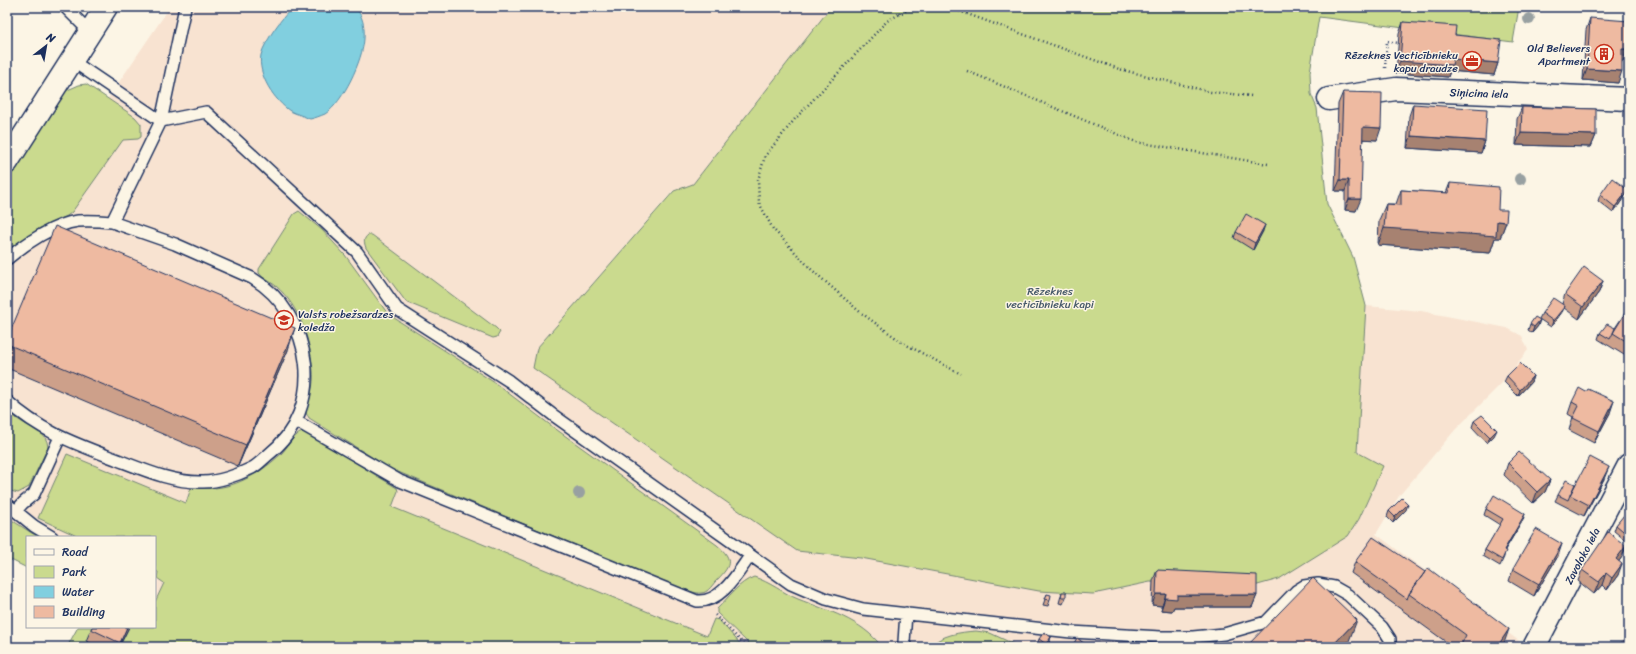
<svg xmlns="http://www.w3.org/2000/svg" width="1636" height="654" font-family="Sriracha,sans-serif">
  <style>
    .built { fill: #f8e3d1 }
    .green { fill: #cada8e; stroke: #728476 }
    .water { fill: #81cfdf; stroke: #588fab }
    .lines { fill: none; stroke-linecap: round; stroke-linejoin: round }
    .lane-casing { stroke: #1b2f5e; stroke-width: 14 }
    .street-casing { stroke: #1b2f5e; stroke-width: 25 }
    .path { stroke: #1b2f5e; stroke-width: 2.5; stroke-dasharray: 1 3; stroke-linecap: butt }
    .lane { stroke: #fcf5e5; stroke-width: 11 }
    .street { stroke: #fcf5e5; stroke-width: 22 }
    .tree { fill: #98a0a1 }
    .wall { fill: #cda08a; stroke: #1b2f5e }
    .shaded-wall { fill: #a78271; stroke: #1b2f5e }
    .building { fill: #eebaa1; stroke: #1b2f5e }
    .labels { text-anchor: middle; stroke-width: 3; stroke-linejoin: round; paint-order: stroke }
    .poi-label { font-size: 11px; fill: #1b2f5e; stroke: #fcf5e5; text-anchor: end }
    .street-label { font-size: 11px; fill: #1b2f5e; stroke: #fcf5e5 }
    .park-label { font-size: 11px; fill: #475a6a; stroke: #fcf5e5 }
  </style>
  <rect width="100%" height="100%" fill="#fcf5e5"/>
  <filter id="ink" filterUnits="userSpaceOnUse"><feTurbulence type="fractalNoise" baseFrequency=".025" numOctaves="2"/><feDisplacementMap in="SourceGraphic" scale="8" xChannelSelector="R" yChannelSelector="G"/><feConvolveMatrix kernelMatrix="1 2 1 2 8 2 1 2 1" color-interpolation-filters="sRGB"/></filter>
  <g filter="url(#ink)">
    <path class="built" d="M170,7H831L693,184L673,191L537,348L797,551L861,558L1093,594L1150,582L1254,586L1357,452L1366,306L1421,311L1507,328L1522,336L1528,350L1502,383L1455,430L1399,496L1376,534L1519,641L1516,647H67L78,627H155V537H27V568L7,558V247Z"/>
    <path class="green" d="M831,7H1519L1513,42L1319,17L1310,72L1311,94L1317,108L1327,204L1353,257L1366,306L1357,452L1383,466L1359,519L1348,536L1279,579L1254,586L1150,582L1093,594L1039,591L861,558L797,551L533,368L537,348L674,191L693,184Z
      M86,84L135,117L141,124V137L138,139L123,140L72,212L67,216L40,228L7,252V182L63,92L79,85Z
      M299,211L322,230L345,255L388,314L495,383L553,427L717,545C735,560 730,567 715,582C711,587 707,593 701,593C695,594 686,589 679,588L391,469L309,418C309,417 306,414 306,413C305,408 309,403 310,398C312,390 314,380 313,371C310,340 300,307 276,286C270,281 263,279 259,273V269L294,214Z
      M368,235H372L496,328L500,332L497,337L493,338L406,302L366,248C364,242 363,239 368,235Z
      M7,411C12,415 17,419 22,422C33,429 47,432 48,447L29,487L18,493L7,490Z
      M302,432L308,434L397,488L398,491L392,507L707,636L714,619L719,620L743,647H67L78,627H155V602L164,583L157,578L158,572L155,571V537H79L38,518L67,454L186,503L191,488C198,488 205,489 213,488C238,487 263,471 281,454C288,447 292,436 302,432Z
      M7,514L13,521L38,537H27V568L7,558Z
      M754,577C770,582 783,593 798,599C828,611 861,619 882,647H751L747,642L717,613V609C728,598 739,582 754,577Z
      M976,631L990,633L1020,647H929C941,635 960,632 976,631Z"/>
    <path class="water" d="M294,7H355C363,16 365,27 364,39C363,59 343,103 325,114C320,116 315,118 310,119C304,116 296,114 290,111C275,101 257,75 261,55C263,47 268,40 272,33C278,24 286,13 294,7Z"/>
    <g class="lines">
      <defs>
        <path id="lane" d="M65,7L90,32
          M185,7L161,121L206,112L357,252L397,309L509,381L553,415L791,584L826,599L863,609L1071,632L1161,637H1193L1224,634L1266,622L1296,591L1304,586L1318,584L1334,587L1348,595L1382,627L1390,639V647
          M7,259C25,244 54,224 78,221C90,220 101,221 112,222
          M7,401C41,432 76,444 118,460C144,470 174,483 203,482C218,482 238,475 252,468C258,465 263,459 268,455C327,409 314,315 252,278L175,244L112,222L161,121L71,60
          M296,421L400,481L697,601C721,603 737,574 750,556
          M7,504L34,526L52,537
          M16,511L23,503L34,494L60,437
          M906,647L904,642L906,613"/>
        <path id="street" d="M1329,99L1396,89L1629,99
          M7,162L106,7
          M1534,647L1629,465"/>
      </defs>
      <use href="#lane" class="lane-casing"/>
      <use href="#street" class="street-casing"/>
      <path class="path" d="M913,7L887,21L795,119L765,156L758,180L759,203L773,229L811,269L860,312L903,343L961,374
        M948,7L1119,69L1211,92L1252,96
        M1385,68L1387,41L1398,43
        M967,71L1136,142L1268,164
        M715,615L747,647"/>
      <use href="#lane" class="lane"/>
      <use href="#street" class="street"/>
    </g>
    <g class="tree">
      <circle cx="1529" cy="19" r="6"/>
      <circle cx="1520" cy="179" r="6"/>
      <circle cx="579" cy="493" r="6"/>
    </g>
    <path class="wall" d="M1590,18L1629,47H1628L1623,61H1622L1618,83L1583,80L1586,30Z
      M1403,22L1455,35L1498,63L1494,75L1450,71L1448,77L1396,73L1399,34Z
      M1343,92L1377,140L1363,139L1356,211L1345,210V191H1335L1338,104Z
      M1413,104L1485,141L1481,153L1407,148L1409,116Z
      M1522,107L1596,135L1591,147L1516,145L1517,119Z
      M1450,183L1498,210L1506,222L1500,238H1495L1490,253L1378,245L1379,220L1386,204H1396L1401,190L1446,193Z
      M1628,190L1625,196L1613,213L1598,201L1600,195Z
      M1263,231L1253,250L1234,238L1236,232Z
      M1603,281L1599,292L1579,319L1564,308L1562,312L1551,327L1539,319L1542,313L1562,304L1565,294Z
      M1629,307V358L1598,339L1600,333L1615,328Z
      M1530,324L1538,326L1532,333L1528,330Z
      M7,339L288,350L238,466L7,368Z
      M1507,376H1533L1531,382L1518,396L1504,382Z
      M1572,402L1610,413L1594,443L1569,430L1573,417L1568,414Z
      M1474,421L1494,436L1487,443L1472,427Z
      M1508,463L1550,480L1545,492L1533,503L1504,475Z
      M1604,479L1584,516L1555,501L1558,495L1575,484Z
      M1486,509L1523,520L1505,550L1504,557L1500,566L1483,556L1485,550L1500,525L1484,515Z
      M1406,510L1393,523L1387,517L1389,511Z
      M1629,511V543L1614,531L1616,525Z
      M1626,546L1622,557L1619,561L1618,575L1607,590L1602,585L1594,594L1578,581L1582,570Z
      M1558,556L1534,596L1509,581L1513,569Z
      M1355,562L1503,646L1502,647H1453L1351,573Z
      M1157,570L1257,595L1252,607H1174L1172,611L1161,610L1162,606L1152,605L1153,581Z
      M1062,592L1066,597L1063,604L1059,603Z
      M1047,594L1050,600L1048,606L1043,605Z
      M92,627H129L119,647H99L86,641Z
      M1051,637L1049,643L1046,647H1040L1037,645L1039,639Z"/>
    <path class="shaded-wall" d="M1628,35H1629V47L1624,46Z
      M1622,49H1628L1623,61H1617Z
      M1453,59L1498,63L1494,75L1450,71L1448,77L1396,73L1400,61Z
      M1587,69L1622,71L1618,83L1583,80Z
      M1363,127L1381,128L1377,140L1359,139Z
      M1521,133L1596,135L1591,147L1516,145Z
      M1411,136L1485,141L1481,153L1407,148Z
      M1340,180H1349L1345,191H1335Z
      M1628,190L1625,196L1613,213L1615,207Z
      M1349,199H1361L1356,211L1345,210Z
      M1497,221L1506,222L1500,238H1495L1490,253L1378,245L1384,228Z
      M1265,225L1263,231L1253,250L1255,243Z
      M1603,281L1599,292L1579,319L1583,307Z
      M1565,306L1562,312L1551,327L1553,321Z
      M1540,320L1538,326L1532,333L1534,327Z
      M295,328L288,350L238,466L246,445Z
      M1533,376L1531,382L1518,396L1520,390Z
      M1614,401L1610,413L1594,443L1599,431Z
      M1497,430L1494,436L1487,443L1490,437Z
      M1609,467L1604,479L1584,516L1589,505Z
      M1550,480L1545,492L1533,503L1537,492Z
      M1408,504L1406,510L1393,523L1395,517Z
      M1525,514L1523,520L1501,556L1504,550Z
      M1562,544L1558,556L1534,596L1539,584Z
      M1626,546L1622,557L1612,571L1616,559Z
      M1622,564L1618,575L1607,590L1612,578Z
      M1606,573L1602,585L1594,594L1599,582Z
      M1156,594H1166L1162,606L1152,605Z
      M1177,595H1257L1252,607H1174L1172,611L1161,610L1165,598Z
      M1357,620L1349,641L1343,647H1331Z
      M127,627H129L119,647H118Z
      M1509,629L1503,646L1502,647H1497Z
      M1051,637L1049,643L1046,647H1045L1046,644Z"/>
    <path class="building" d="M1590,18L1629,21V35H1628V49H1622V71L1587,69Z
      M1403,22L1456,26L1455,35L1501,40L1498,63L1453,59L1452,65L1400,61Z
      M1343,92L1382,93L1381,128L1363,127L1361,199H1349V180H1340Z
      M1413,104L1487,109L1485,141L1411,136Z
      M1522,107L1596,109V135L1521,133Z
      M1612,178L1628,190L1615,207L1600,195Z
      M1450,183L1499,187L1498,210H1507L1506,222L1497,221L1496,236L1384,228L1386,204L1401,205V190L1449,193Z
      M1246,214L1265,225L1255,243L1236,232Z
      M55,226L295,328L246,445L7,344V339Z
      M1584,267L1603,281L1583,307L1565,294Z
      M1553,298L1565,306L1553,321L1542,313Z
      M1629,307V343L1613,333Z
      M1535,317L1540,320L1534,327L1530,324Z
      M1607,324L1615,328L1613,333L1610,339L1600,333Z
      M1520,363L1533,376L1520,390L1507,376Z
      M1579,388L1586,392L1588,389L1614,401L1599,431L1573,418L1579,406L1572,402Z
      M1482,415L1497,430L1490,437L1474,421Z
      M1519,452L1550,480L1537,492L1508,463Z
      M1590,457L1609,467L1589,505L1570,495Z
      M1566,480L1575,484L1570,495L1568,500L1558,495Z
      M1494,495L1525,514L1504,550L1506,551L1502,560L1485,550L1503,519L1486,509Z
      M1402,498L1408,504L1395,517L1389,511Z
      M1628,510L1629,511V536L1616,525Z
      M1536,529L1562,544L1539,584L1513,569Z
      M1608,532L1626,546L1616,559L1622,564L1612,578L1606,573L1599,582L1582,570Z
      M1373,537L1425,572L1409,594L1407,599L1355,562Z
      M1428,568L1509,629L1497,647H1460L1466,635L1409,594Z
      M1157,570L1257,575V595H1177V599L1165,598L1166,594H1156Z
      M1313,578L1357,620L1331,647H1246Z
      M1062,592H1066V597H1061Z
      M1047,594L1051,595L1050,600L1045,599Z
      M92,627H127L120,643L91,629Z
      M1044,632L1051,637L1046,644L1039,639Z
      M1629,636V647H1616Z
      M1077,638L1085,644L1083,647H1076L1073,645Z"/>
  </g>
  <defs>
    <symbol id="building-ring" viewBox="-11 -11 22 22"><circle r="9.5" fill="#fcf5e5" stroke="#c8321e" stroke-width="1.5"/><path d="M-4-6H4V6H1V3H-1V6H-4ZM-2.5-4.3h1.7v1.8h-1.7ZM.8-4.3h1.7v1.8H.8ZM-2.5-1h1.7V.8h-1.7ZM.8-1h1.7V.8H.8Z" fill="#c8321e"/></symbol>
    <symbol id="office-ring" viewBox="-11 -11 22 22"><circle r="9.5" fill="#fcf5e5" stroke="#c8321e" stroke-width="1.5"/><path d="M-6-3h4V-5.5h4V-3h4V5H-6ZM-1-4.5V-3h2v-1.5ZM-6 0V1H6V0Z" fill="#c8321e"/></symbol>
    <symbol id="university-ring" viewBox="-11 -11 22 22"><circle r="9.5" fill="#fcf5e5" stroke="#c8321e" stroke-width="1.5"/><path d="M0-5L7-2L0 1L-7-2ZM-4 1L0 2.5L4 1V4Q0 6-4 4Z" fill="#c8321e"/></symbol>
  </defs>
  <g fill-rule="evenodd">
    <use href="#building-ring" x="1593" y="43" width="22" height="22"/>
    <use href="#office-ring" x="1461" y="50" width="22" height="22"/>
    <use href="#university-ring" x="273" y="309" width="22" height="22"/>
  </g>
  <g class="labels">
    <g class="poi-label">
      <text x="1590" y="52">Old Believers<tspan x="1590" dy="13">Apartment</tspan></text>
      <text x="1458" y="59">Rēzeknes Vecticībnieku<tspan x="1458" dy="13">kapu draudze</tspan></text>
      <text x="298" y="318" text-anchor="start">Valsts robežsardzes<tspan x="298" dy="13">koledža</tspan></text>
    </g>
    <g class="street-label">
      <text transform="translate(1479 93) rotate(2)" y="4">Siņicina iela</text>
      <text transform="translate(1582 556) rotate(-62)" y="4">Zavoloko iela</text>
    </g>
    <g class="park-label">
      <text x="1050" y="295">Rēzeknes<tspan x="1050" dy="13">vecticībnieku kapi</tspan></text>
    </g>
  </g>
  <rect width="1636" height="654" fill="none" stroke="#fcf5e5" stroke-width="24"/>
  <rect x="12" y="12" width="1612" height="630" fill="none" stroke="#1b2f5e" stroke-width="1.5" filter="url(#ink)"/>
  <rect x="26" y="536" width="130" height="92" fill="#fcf5e5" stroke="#a2a6af"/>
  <rect x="34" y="549" width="20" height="6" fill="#fcf5e5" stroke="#a2a6af"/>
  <text x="62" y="556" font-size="12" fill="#1b2f5e">Road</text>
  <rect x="34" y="566" width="20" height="12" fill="#cada8e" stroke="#a2a6af"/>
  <text x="62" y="576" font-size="12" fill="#1b2f5e">Park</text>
  <rect x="34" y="586" width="20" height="12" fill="#81cfdf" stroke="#a2a6af"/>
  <text x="62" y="596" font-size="12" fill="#1b2f5e">Water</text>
  <rect x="34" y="606" width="20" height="12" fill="#eebaa1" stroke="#a2a6af"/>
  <text x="62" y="616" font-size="12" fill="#1b2f5e">Building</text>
  <g transform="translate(46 46) rotate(31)" stroke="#fcf5e5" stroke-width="3" paint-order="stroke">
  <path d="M0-3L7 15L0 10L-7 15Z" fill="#1b2f5e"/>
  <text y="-6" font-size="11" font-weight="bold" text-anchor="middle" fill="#1b2f5e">N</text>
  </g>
</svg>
